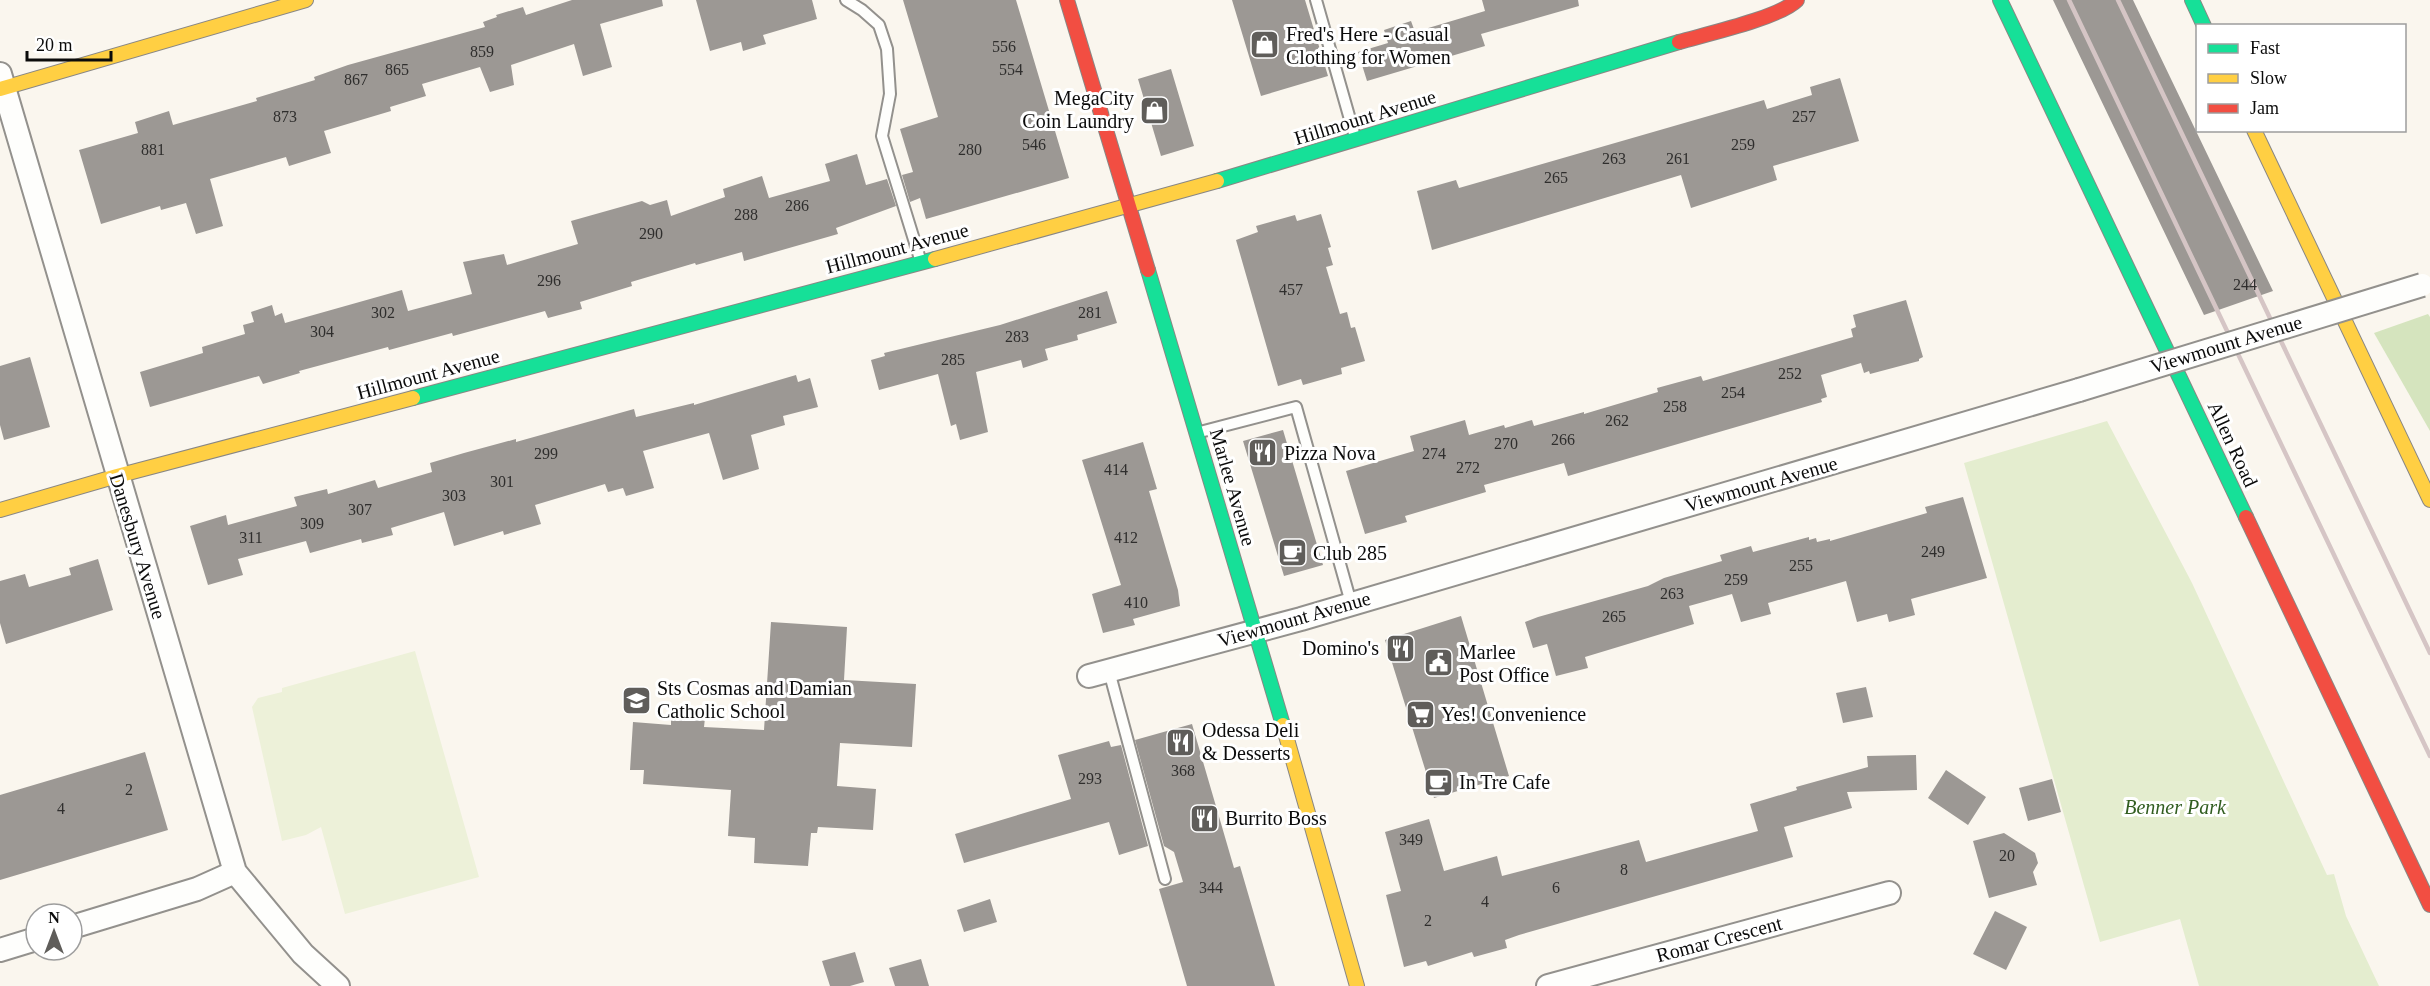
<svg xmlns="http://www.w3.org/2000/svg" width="2430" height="986" font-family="Georgia,serif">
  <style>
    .green { fill: #e4edcf }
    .forest { fill: #d5e4be }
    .pitch { fill: #edf1d9 }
    .building { fill: #9c9894 }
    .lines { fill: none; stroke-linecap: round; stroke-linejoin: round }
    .lane-casing { stroke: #93918d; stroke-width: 14 }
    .street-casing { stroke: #93918d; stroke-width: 26 }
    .fast-casing { stroke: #898784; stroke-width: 16 }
    .slow-casing { stroke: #898784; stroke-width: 16 }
    .jam-casing { stroke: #898784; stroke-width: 16 }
    .lane { stroke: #fefefc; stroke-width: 10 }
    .street { stroke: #fefefc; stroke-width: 22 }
    .fast { stroke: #16e098; stroke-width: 14 }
    .slow { stroke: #ffcf43; stroke-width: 14 }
    .jam { stroke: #f24e42; stroke-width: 14 }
    .rail { stroke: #d5c5c5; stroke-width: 4.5 }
    .street-bridge-casing { stroke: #93918d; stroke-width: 26; stroke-linecap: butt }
    .street-bridge { stroke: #fefefc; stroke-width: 22 }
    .labels { text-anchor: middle; stroke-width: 6; stroke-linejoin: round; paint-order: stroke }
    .number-label { font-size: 16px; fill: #2f2e2d }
    .poi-label { font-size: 20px; fill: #0b0b0b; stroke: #fff; text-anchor: start }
    .street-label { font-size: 20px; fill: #0b0b0b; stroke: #fff }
    .park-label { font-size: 20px; font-style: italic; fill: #315d20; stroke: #fff }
  </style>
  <rect width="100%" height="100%" fill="#faf6ee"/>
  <path class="green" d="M2107,421L2192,583L2327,875L2334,874L2346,916L2379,986H2199L2180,919L2100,942L1964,463Z"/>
  <path class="forest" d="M2428,314L2430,317V431L2374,333Z"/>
  <path class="pitch" d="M415,651L479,877L345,914L321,827L306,835L282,841L252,707L258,698L282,692V688Z"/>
  <path class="building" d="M572,0H662L663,6L600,24L612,67L583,76L574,44L511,65L514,85L490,92L480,67L422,84L426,96L390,107L391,111L324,131L331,153L289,166L286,157L210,179L223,226L196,234L186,203L161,210L160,206L101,224L79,150L138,133L135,122L169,111L173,125L257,101L256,98L315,80L314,77L348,65L485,27L483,22L497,17L496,15L523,7L526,15Z
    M696,0H812L817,19L763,35L766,44L743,51L741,42L710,51Z
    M903,0H1016L1069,178L926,219L920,198L910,202L902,175L913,172L900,129L938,117Z
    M1232,0H1305L1328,76L1261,96Z
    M1482,0H1578L1579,6L1481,34L1485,46L1367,81L1358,52L1388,43L1384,30L1411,21L1415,32L1485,11Z
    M2053,0H2133L2273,291L2204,315Z
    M1171,69L1194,146L1161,156L1138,79Z
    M1840,78L1859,141L1773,166L1777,180L1691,208L1681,175L1432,250L1417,191L1456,180L1459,188L1764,100L1767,109L1812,95L1810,87Z
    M857,154L866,185L887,179L896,206L836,228L838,234L744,261L742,252L696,265L695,263L631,282L632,286L580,302L582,309L548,318L545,311L453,336L452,333L389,350L388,347L299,371L300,373L263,384L259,376L150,407L140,372L203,353L202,347L245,334L243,325L254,322L251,312L272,305L275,316L282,313L285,323L402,290L408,311L472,294L463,262L504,254L507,265L578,244L571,221L642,201L650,205L667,200L671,216L725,197L723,189L762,176L769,198L830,181L825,164Z
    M1321,214L1331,247L1328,248L1333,265L1326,267L1340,314L1347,312L1351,328L1355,327L1365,361L1341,368L1342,374L1303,385L1301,379L1278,386L1236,240L1258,232L1256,226L1295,215L1297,221Z
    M1107,291L1117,323L1077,335L1078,340L1045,349L1048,360L1023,368L1021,360L976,372L988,432L960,440L956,424L951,426L938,374L879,390L871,360L885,356L884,353L1000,325Z
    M1906,300L1923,357L1919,359V361L1870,374L1869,371L1864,373L1861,363L1821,375L1827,397L1821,399L1822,402L1568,476L1564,463L1484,485L1486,492L1405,516L1407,522L1365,534L1346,471L1414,451L1410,436L1465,420L1469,435L1504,425L1505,428L1532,420L1534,426L1584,412V414L1658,392L1657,388L1701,376L1703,381L1853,337L1851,329L1856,327L1853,315Z
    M30,357L50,427L4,440L0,425V366Z
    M796,375L798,382L810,378L818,407L783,416L785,425L751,435L759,469L723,480L709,433L643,451L654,488L626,496L623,488L608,492L605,484L535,505L541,524L504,535L503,531L454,546L444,512L391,528L393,535L362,543L361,539L310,553L306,541L238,559L243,575L208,585L190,526L226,515L228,525L297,506L294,497L327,489L328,494L375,480L378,488L432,472L430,463L464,453L516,439V442L634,409L636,417L694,403V405Z
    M1283,430L1323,565L1284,576L1243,441Z
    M1143,442L1157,489L1149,491L1178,590L1180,606L1133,619L1135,625L1103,633L1092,594L1121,585L1082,460Z
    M1963,497L1987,578L1911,599L1915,615L1889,622L1887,614L1857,622L1846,581L1768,603L1771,614L1741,622L1732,594L1689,606L1694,624L1585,657L1588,668L1556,676L1547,644L1533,648L1525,622L1538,617L1648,586L1664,578L1722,561L1720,555L1751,546L1753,552L1809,537V540L1816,538L1817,542L1830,539V541L1927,513L1925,507Z
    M98,559L113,610L6,644L0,623V581L25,574L29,587L71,575L69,568Z
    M1461,616L1509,776L1434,798L1385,640Z
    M771,622L847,627L844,680L916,684L912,747L840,743L837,786L876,789L873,830L818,827L817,833H811L808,866L754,863L755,838L728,836L731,790L643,784L644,770H630L633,722L671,725V716L705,718L704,727L764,730Z
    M1866,687L1873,717L1843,723L1836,693Z
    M1192,724L1234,868L1240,866L1275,986H1187L1159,889L1183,882L1174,852L1164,846L1135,740Z
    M1109,741L1111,747L1121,745L1148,846L1119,855L1109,822L964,863L955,834L1071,799L1058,755Z
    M145,752L168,830L0,880V795Z
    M1916,755L1917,790L1847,792L1852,808L1784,827L1793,857L1519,935L1505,940L1507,948L1474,957L1472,952L1428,966L1426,961L1404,967L1386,895L1401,891L1385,832L1429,819L1444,871L1497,856L1502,876L1639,840L1646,862L1758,831L1750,804L1797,790L1796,787L1868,767L1867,756Z
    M1946,770L1986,797L1968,825L1928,798Z
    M2052,779L2061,812L2028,821L2019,788Z
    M2004,833L2035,853L2038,863L2033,872L2037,885L1989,898L1973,841Z
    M990,899L997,922L964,932L957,910Z
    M1995,911L2027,927L2006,970L1973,954Z
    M855,952L864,982L850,986H830L822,961Z
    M921,959L929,986H895L889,968Z"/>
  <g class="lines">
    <defs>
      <path id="lane" d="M846,0L862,10L879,25L887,49L890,94L882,136L920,259
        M1316,0L1355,137
        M1200,432L1296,407L1351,603
        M1109,671L1165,879"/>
      <path id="street" d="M0,74L235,872L303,954L338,986
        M1089,676L1301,619L2079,390
        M72,927L197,889L235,872
        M0,950L36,939
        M1548,986L1889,893"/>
      <path id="fast" d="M2000,0L2246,517
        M2192,0L2204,26
        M1217,181L1679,42
        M1148,270L1283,725
        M413,398L935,259"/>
      <path id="slow" d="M0,89L306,0
        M2254,130L2430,500
        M935,259L1217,181
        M0,510L117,476L413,398
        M1283,725L1357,986"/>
      <path id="jam" d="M1067,0L1148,270
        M1679,42C1707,34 1779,18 1797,0
        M2246,517L2430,905"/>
    </defs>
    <use href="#lane" class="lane-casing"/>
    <use href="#street" class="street-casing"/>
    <use href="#fast" class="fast-casing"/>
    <use href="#slow" class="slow-casing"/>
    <use href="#jam" class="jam-casing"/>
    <use href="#lane" class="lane"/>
    <use href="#street" class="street"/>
    <use href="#fast" class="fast"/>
    <use href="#slow" class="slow"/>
    <use href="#jam" class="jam"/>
    <path class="rail" d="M2069,0L2430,756
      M2118,0L2430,653"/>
    <defs>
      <path id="street-bridge" d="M2079,390L2422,285"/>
    </defs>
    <use href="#street-bridge" class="street-bridge-casing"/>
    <use href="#street-bridge" class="street-bridge"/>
  </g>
  <defs>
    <symbol id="shop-square" viewBox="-11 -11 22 22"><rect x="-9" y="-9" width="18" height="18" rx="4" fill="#5f5d5a" stroke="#fff"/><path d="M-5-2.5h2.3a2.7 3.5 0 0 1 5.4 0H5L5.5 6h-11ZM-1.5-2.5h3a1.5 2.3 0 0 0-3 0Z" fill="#fff"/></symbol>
    <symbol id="restaurant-square" viewBox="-11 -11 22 22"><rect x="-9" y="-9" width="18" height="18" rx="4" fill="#5f5d5a" stroke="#fff"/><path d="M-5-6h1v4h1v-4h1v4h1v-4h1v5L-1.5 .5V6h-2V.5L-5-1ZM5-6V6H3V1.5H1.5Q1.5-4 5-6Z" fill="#fff"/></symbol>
    <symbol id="cafe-square" viewBox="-11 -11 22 22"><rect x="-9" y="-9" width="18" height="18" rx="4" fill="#5f5d5a" stroke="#fff"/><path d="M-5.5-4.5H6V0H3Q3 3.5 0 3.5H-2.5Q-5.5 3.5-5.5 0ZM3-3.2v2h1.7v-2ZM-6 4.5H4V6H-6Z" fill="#fff"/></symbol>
    <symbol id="civic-square" viewBox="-11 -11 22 22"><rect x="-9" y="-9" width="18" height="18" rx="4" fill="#5f5d5a" stroke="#fff"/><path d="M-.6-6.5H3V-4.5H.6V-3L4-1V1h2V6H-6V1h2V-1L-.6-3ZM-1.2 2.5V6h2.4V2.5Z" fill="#fff"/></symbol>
    <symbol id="school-square" viewBox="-11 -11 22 22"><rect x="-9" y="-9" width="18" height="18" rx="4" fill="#5f5d5a" stroke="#fff"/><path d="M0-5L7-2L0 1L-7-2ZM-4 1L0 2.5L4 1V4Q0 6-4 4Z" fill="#fff"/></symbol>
    <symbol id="supermarket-square" viewBox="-11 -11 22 22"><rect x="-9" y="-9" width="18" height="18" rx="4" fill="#5f5d5a" stroke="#fff"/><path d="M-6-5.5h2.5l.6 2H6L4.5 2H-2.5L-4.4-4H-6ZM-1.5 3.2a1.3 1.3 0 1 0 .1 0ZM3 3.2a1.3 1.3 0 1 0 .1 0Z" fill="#fff"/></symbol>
  </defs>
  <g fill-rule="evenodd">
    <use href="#shop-square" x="1248" y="28" width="33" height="33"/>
    <use href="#shop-square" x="1138" y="94" width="33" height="33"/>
    <use href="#restaurant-square" x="1246" y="436" width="33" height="33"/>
    <use href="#cafe-square" x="1276" y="536" width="33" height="33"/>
    <use href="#restaurant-square" x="1384" y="632" width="33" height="33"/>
    <use href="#civic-square" x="1422" y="646" width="33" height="33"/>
    <use href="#school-square" x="620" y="684" width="33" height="33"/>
    <use href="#supermarket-square" x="1404" y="698" width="33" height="33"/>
    <use href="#restaurant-square" x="1164" y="726" width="33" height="33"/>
    <use href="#cafe-square" x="1422" y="766" width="33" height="33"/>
    <use href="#restaurant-square" x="1188" y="802" width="33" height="33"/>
  </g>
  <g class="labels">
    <g class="number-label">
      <text x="1004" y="52">556</text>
      <text x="482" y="57">859</text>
      <text x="397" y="75">865</text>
      <text x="1011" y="75">554</text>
      <text x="356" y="85">867</text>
      <text x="285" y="122">873</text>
      <text x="1804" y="122">257</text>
      <text x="1034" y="150">546</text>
      <text x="1743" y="150">259</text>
      <text x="153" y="155">881</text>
      <text x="970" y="155">280</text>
      <text x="1614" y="164">263</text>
      <text x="1678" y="164">261</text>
      <text x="1556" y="183">265</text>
      <text x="797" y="211">286</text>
      <text x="746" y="220">288</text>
      <text x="651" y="239">290</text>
      <text x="549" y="286">296</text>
      <text x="2245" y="290">244</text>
      <text x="1291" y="295">457</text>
      <text x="383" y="318">302</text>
      <text x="1090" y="318">281</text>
      <text x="322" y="337">304</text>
      <text x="1017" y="342">283</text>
      <text x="953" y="365">285</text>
      <text x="1790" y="379">252</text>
      <text x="1733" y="398">254</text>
      <text x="1675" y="412">258</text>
      <text x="1617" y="426">262</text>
      <text x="1563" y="445">266</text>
      <text x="1506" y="449">270</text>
      <text x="546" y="459">299</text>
      <text x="1434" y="459">274</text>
      <text x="1468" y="473">272</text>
      <text x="1116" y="475">414</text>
      <text x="502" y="487">301</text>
      <text x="454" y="501">303</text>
      <text x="360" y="515">307</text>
      <text x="312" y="529">309</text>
      <text x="251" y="543">311</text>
      <text x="1126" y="543">412</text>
      <text x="1933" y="557">249</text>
      <text x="1801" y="571">255</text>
      <text x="1736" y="585">259</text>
      <text x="1672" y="599">263</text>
      <text x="1136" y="608">410</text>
      <text x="1614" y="622">265</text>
      <text x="1183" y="776">368</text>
      <text x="1090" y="784">293</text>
      <text x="129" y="795">2</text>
      <text x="61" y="814">4</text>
      <text x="1411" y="845">349</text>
      <text x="2007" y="861">20</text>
      <text x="1624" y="875">8</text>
      <text x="1211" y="893">344</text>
      <text x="1556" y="893">6</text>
      <text x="1485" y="907">4</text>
      <text x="1428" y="926">2</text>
    </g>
    <g class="poi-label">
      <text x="1286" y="41">Fred's Here - Casual<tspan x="1286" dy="23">Clothing for Women</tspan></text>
      <text x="1134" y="105" text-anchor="end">MegaCity<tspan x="1134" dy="23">Coin Laundry</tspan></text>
      <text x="1284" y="460">Pizza Nova</text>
      <text x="1313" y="560">Club 285</text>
      <text x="1379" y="655" text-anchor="end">Domino's</text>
      <text x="1459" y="659">Marlee<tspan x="1459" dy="23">Post Office</tspan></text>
      <text x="657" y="695">Sts Cosmas and Damian<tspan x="657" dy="23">Catholic School</tspan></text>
      <text x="1441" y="721">Yes! Convenience</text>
      <text x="1202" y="737">Odessa Deli<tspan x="1202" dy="23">&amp; Desserts</tspan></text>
      <text x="1459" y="789">In Tre Cafe</text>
      <text x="1225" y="825">Burrito Boss</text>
    </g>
    <g class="street-label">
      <text transform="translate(1365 117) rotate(-17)" y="7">Hillmount Avenue</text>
      <text transform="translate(897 248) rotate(-15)" y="7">Hillmount Avenue</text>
      <text transform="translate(2226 344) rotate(-17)" y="7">Viewmount Avenue</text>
      <text transform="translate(428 374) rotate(-15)" y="7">Hillmount Avenue</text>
      <text transform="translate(2233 444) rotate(65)" y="7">Allen Road</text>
      <text transform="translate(1761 484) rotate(-16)" y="7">Viewmount Avenue</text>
      <text transform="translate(1233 487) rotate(74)" y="7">Marlee Avenue</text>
      <text transform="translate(138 546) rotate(73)" y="7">Danesbury Avenue</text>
      <text transform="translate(1294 619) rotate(-16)" y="7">Viewmount Avenue</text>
      <text transform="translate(1719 939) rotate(-15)" y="7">Romar Crescent</text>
    </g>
    <g class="park-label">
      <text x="2175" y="814">Benner Park</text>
    </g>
  </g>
  <rect x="2196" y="24" width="210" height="108" fill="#ffffff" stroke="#9d9d9d" stroke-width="1.5"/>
  <rect x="2208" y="44" width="30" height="9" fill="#16e098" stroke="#9d9d9d" stroke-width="1.5"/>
  <text x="2250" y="54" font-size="18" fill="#0b0b0b">Fast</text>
  <rect x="2208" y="74" width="30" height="9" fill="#ffcf43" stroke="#9d9d9d" stroke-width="1.5"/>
  <text x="2250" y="84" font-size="18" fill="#0b0b0b">Slow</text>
  <rect x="2208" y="104" width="30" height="9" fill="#f24e42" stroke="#9d9d9d" stroke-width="1.5"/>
  <text x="2250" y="114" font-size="18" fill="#0b0b0b">Jam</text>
  <g transform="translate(54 932)"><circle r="28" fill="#ffffff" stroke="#9d9d9d" stroke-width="1.5"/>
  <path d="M0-4.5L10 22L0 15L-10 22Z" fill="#5f5d5a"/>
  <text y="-9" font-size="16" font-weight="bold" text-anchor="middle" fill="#0b0b0b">N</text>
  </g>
  <path d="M27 51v9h84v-9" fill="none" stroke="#0b0b0b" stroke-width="3"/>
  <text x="36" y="51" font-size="18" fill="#0b0b0b" stroke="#ffffff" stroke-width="4.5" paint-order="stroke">20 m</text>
</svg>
